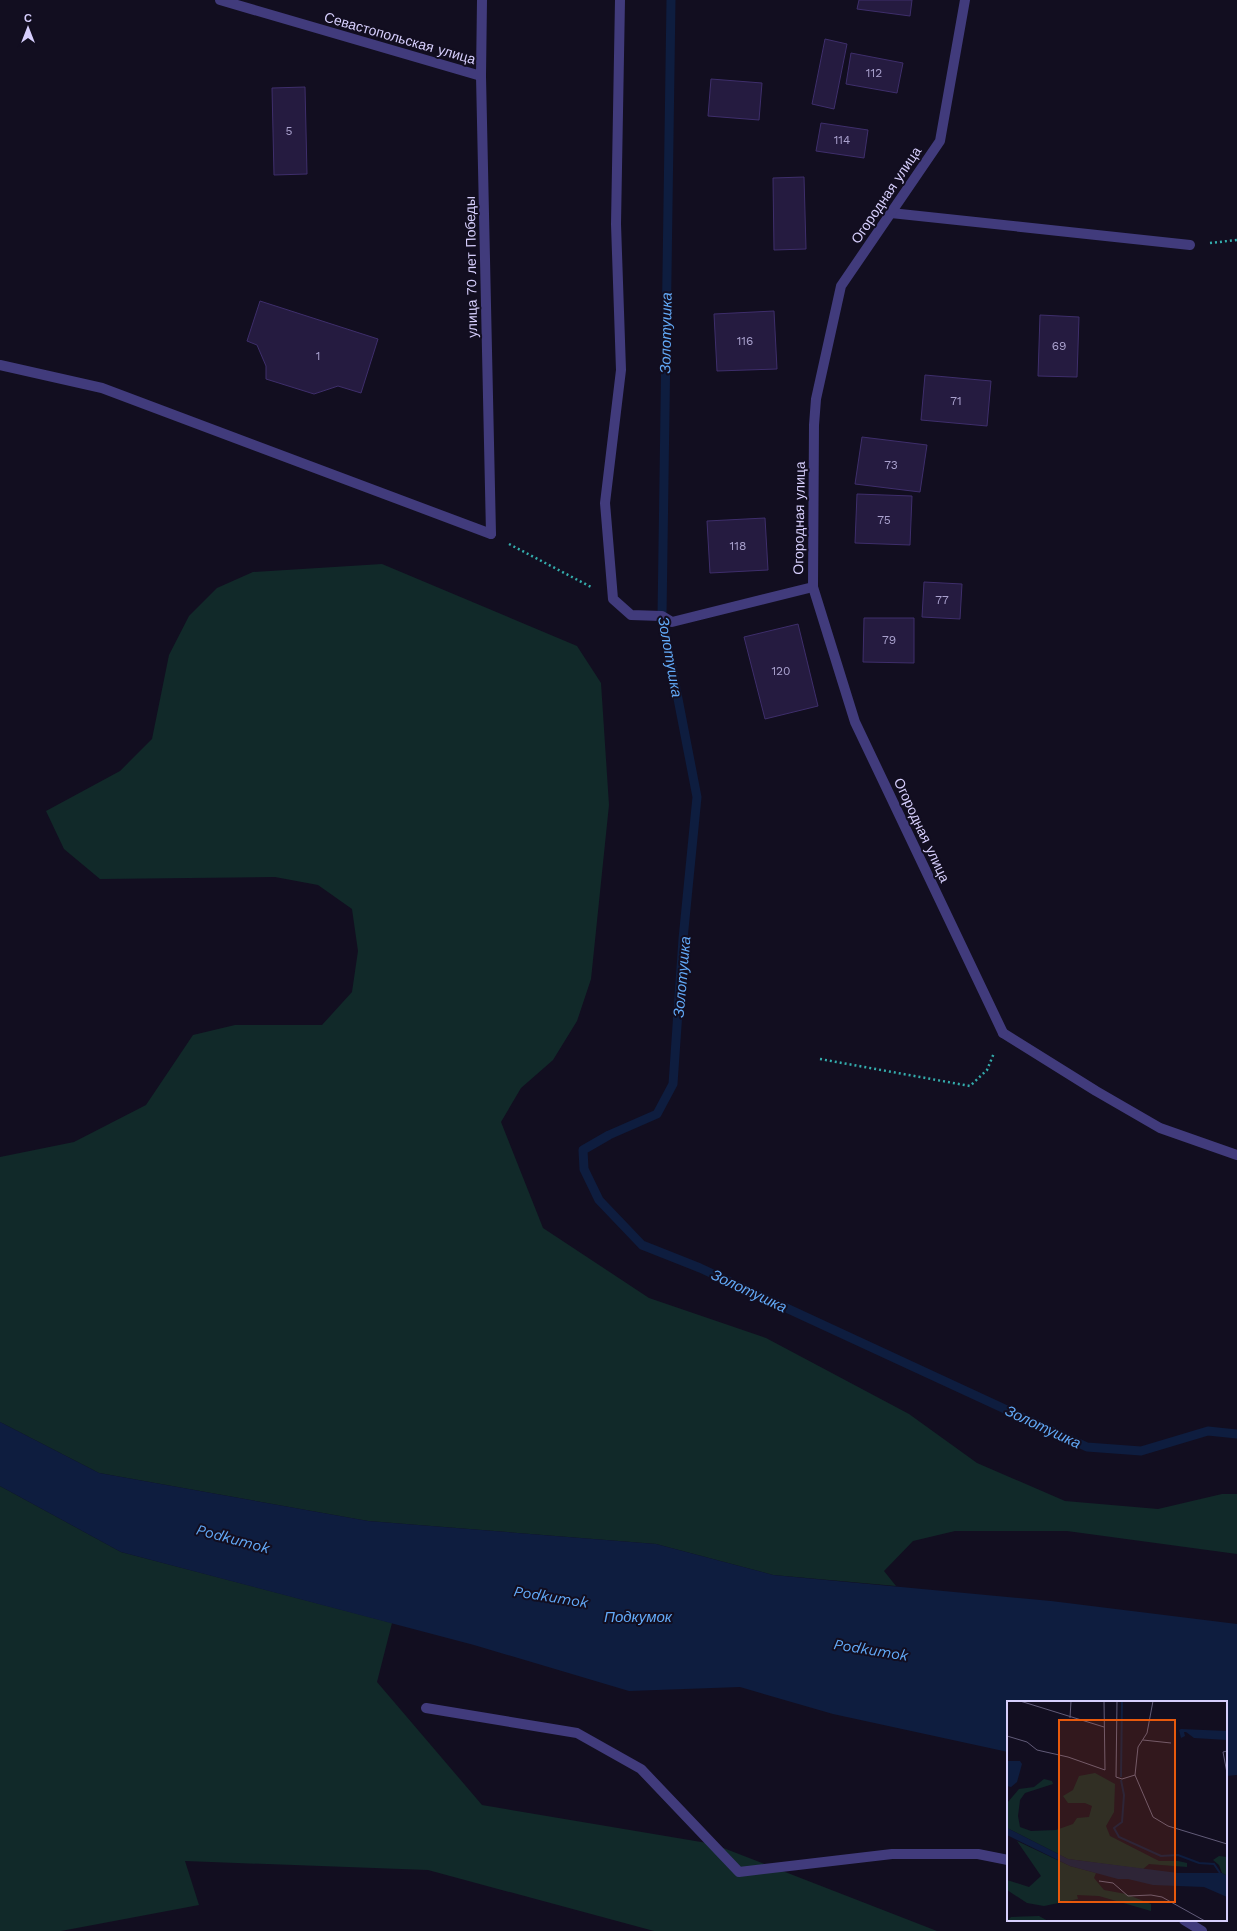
<svg xmlns="http://www.w3.org/2000/svg" width="1237" height="1931" font-family="'Work Sans',sans-serif">
  <style>
    .green { fill: #112929 }
    .water { fill: #0e1d3f }
    .lines { fill: none; stroke-linecap: round; stroke-linejoin: round }
    .stream { stroke: #0e1d3f; stroke-width: 9 }
    .building { fill: #251b40; stroke: #3e2e6b }
    .path { stroke: #34acac; stroke-width: 2.5; stroke-dasharray: 2 3; stroke-linecap: butt }
    .service { stroke: #413b7c; stroke-width: 10 }
    .minor { stroke: #413b7c; stroke-width: 10 }
    .labels { text-anchor: middle; stroke-width: 4; stroke-linejoin: round; paint-order: stroke }
    .number-label { font-size: 12px; fill: #aaa2ce }
    .street-label { font-size: 14px; fill: #d7cffd; stroke: #120e20 }
    .water-label { font-size: 15px; font-style: italic; fill: #62a9f7; stroke: #120e20 }
    .inset-river { fill: none; stroke: #0e1d3f; stroke-width: 2 }
    .inset-road { fill: none; stroke: #615b78; stroke-width: 1 }
    .view { fill: #e8590c; fill-opacity: 0.15; stroke: #e8590c; stroke-width: 2 }
    .inset-edge { fill: none; stroke: #d7cffd; stroke-width: 2 }
  </style>
  <rect width="100%" height="100%" fill="#120e20"/>
  <path class="green" d="M382,564L577,646L601,683L609,805L591,979L577,1021L553,1060L521,1088L501,1122L543,1228L649,1298L766,1338L909,1414L977,1463L1065,1501L1158,1509L1222,1494H1237V1554L1067,1531H955L913,1541L884,1571L896,1586L773,1575L656,1544L368,1521L99,1473L0,1422V1157L74,1142L146,1105L193,1035L235,1025H322L352,992L358,951L352,909L318,885L275,877L100,879L64,849L46,811L120,771L152,739L169,655L189,616L217,588L253,572Z
    M0,1486L121,1552L392,1623L377,1682L482,1805L713,1844L937,1931H654L428,1870L185,1861L199,1905L61,1931H0Z"/>
  <path class="water" d="M0,1422L99,1473L368,1521L656,1544L773,1575L1051,1601L1237,1624V1775L1226,1776V1702H1008V1752L833,1714L740,1687L629,1691L474,1645L121,1552L0,1486Z"/>
  <g class="lines">
    <path class="stream" d="M671,0L662,616L697,797L683,939L673,1084L657,1114L609,1135L583,1150L584,1169L599,1200L642,1245L700,1268L1087,1447L1141,1451L1208,1431L1237,1434"/>
  </g>
  <path class="building" d="M859,0H912L910,16L857,9Z
    M825,39L847,44L834,109L812,104Z
    M851,53L903,63L897,93L846,84Z
    M711,79L762,83L759,120L708,116Z
    M305,87L307,174L274,175L272,88Z
    M821,123L868,130L864,158L816,151Z
    M804,177L806,249L774,250L773,178Z
    M260,301L378,339L361,393L338,386L314,394L266,379V366L257,345L247,341Z
    M774,311L777,369L717,371L714,314Z
    M1040,315L1079,317L1077,377L1038,376Z
    M925,375L991,381L987,426L921,420Z
    M862,437L927,445L920,492L855,484Z
    M857,494L912,496L910,545L855,543Z
    M765,518L768,570L710,573L707,521Z
    M924,582L962,584L960,619L922,617Z
    M864,618H914V663L863,662Z
    M798,624L818,706L765,719L744,637Z"/>
  <g class="lines">
    <path class="path" d="M1210,243L1237,240
      M509,544L591,587
      M820,1059L970,1086L987,1070L994,1053"/>
    <path class="service" d="M620,0L616,224L621,370L605,503L613,599L631,615L662,616L672,622L813,587
      M891,213L1190,245
      M0,365L102,388L491,534
      M1003,1033L1096,1091L1160,1128L1237,1155"/>
    <path class="minor" d="M220,0L481,76
      M482,0L481,76L491,534
      M965,0L940,141L841,286L816,399L814,425L813,587L855,722L1003,1033
      M426,1708L577,1733L641,1769L739,1872L892,1854H978L1008,1860
      M1184,1920L1202,1931"/>
  </g>
  <g class="labels">
    <g class="number-label">
      <text x="874" y="77">112</text>
      <text x="289" y="135">5</text>
      <text x="842" y="144">114</text>
      <text x="745" y="345">116</text>
      <text x="1059" y="350">69</text>
      <text x="318" y="360">1</text>
      <text x="956" y="405">71</text>
      <text x="891" y="469">73</text>
      <text x="884" y="524">75</text>
      <text x="738" y="550">118</text>
      <text x="942" y="604">77</text>
      <text x="889" y="644">79</text>
      <text x="781" y="675">120</text>
    </g>
    <g class="street-label">
      <text transform="translate(400 38) rotate(16)" y="5">Севастопольская улица</text>
      <text transform="translate(886 195) rotate(-56)" y="5">Огородная улица</text>
      <text transform="translate(471 267) rotate(-91)" y="5">улица 70 лет Победы</text>
      <text transform="translate(799 518) rotate(-89)" y="5">Огородная улица</text>
      <text transform="translate(922 830) rotate(65)" y="5">Огородная улица</text>
    </g>
    <g class="water-label">
      <text transform="translate(666 333) rotate(-89)" y="5">Золотушка</text>
      <text transform="translate(670 657) rotate(80)" y="5">Золотушка</text>
      <text transform="translate(682 977) rotate(-85)" y="5">Золотушка</text>
      <text transform="translate(749 1291) rotate(25)" y="5">Золотушка</text>
      <text transform="translate(1043 1427) rotate(25)" y="5">Золотушка</text>
      <text transform="translate(233 1539) rotate(15)" y="5">Podkumok</text>
      <text transform="translate(551 1597) rotate(9)" y="5">Podkumok</text>
      <text x="638" y="1622">Подкумок</text>
      <text transform="translate(871 1650) rotate(9)" y="5">Podkumok</text>
    </g>
  </g>
  <g transform="translate(1007 1701)">
    <rect width="220" height="220" fill="#120e20"/>
    <path d="M88,72L108,83L107,111L99,125L103,135L152,160H171L180,162V166L142,163L136,168L61,158L0,127V102L12,88L27,86L37,78L45,80L46,83L18,92L13,99L11,115L13,126L24,130L49,129L66,123L70,117L82,116L85,105L78,102H61L56,95L66,89L72,75ZM10,140L63,165L89,172L87,177L97,189L119,193L144,203V210L92,195L70,194L71,198L37,205L20,202L0,189V179L22,186L34,175ZM212,155L220,156V175L215,172L212,164L206,159ZM32,215L41,220H0L4,216Z" fill="#112929"/>
    <path d="M174,28L220,30V39L187,37L179,31H177L178,35L174,37L172,29ZM0,60H13L15,63L10,81L4,86L0,85ZM0,127L61,158L171,172H215L220,175V196L197,186L146,184L121,178H111L63,165L0,134Z" fill="#0e1d3f"/>
    <path class="inset-river" d="M114,76L115,0M114,79L117,94L115,121L107,127L112,136L154,155L171,154L192,162L207,163L213,172"/>
    <path class="inset-road" d="M13,0L97,26M110,0L109,76L115,78L128,74M146,0L140,32L131,46L128,74L146,116L161,125L220,143M63,17L64,0M0,35L20,41L30,49L61,56L98,69L97,0M136,39L164,42M220,50L216,51L220,72M92,180L106,182L121,195L144,194L155,196L198,220"/>
    <path class="view" d="M52,19H168V201H52Z"/>
    <rect width="220" height="220" class="inset-edge"/>
  </g>
  <g transform="translate(28 28)" stroke="#120e20" stroke-width="3" paint-order="stroke">
  <path d="M0-3L7 15L0 10L-7 15Z" fill="#d7cffd"/>
  <text y="-6" font-size="11" font-weight="bold" text-anchor="middle" fill="#d7cffd">С</text>
  </g>
</svg>
